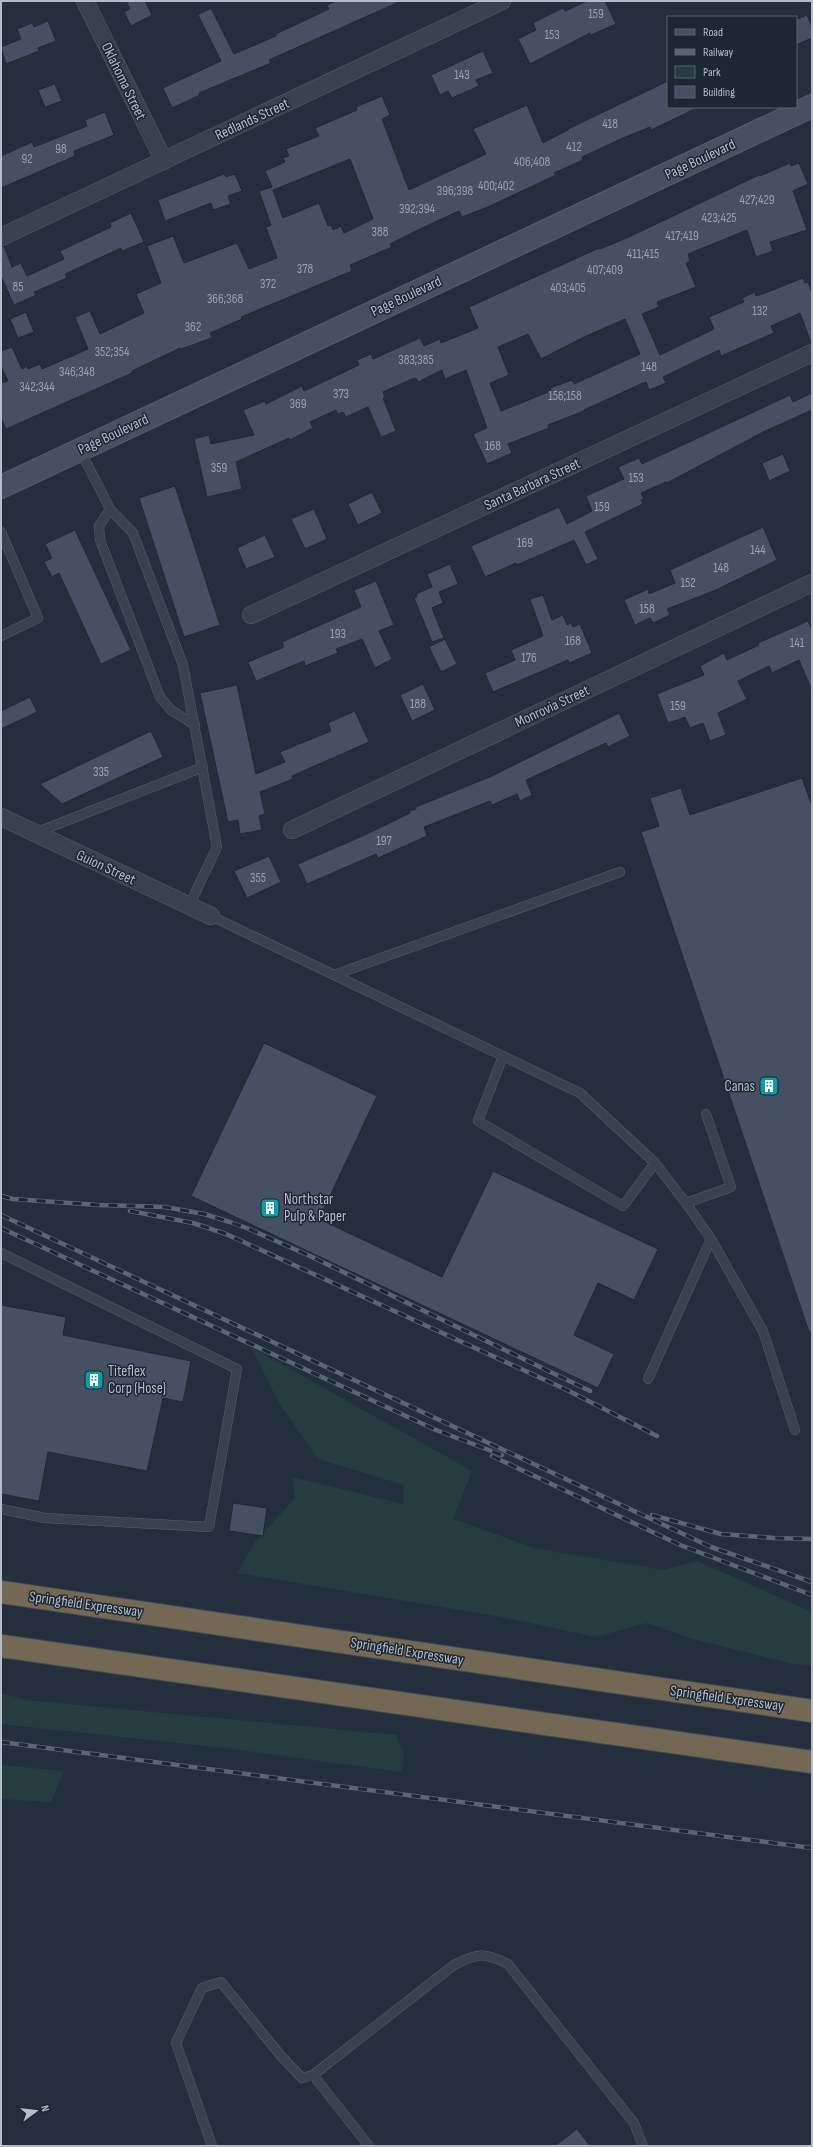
<svg xmlns="http://www.w3.org/2000/svg" width="813" height="2147" font-family="'Sofia Sans Condensed',sans-serif">
  <style>
    .green { fill: #263c3f }
    .building { fill: #455162; stroke: #1f2835; fill-rule: evenodd }
    .lines { fill: none; stroke-linecap: round; stroke-linejoin: round }
    .lane-casing { stroke: #565f6c; stroke-width: 10 }
    .street-casing { stroke: #565f6c; stroke-width: 18 }
    .secondary-casing { stroke: #565f6c; stroke-width: 24 }
    .highway-casing { stroke: #434c59; stroke-width: 24 }
    .lane { stroke: #38414e; stroke-width: 9 }
    .street { stroke: #38414e; stroke-width: 17 }
    .secondary { stroke: #465061; stroke-width: 22 }
    .highway { stroke: #746855; stroke-width: 22 }
    .rail-casing { stroke: #5a6575; stroke-width: 4.5 }
    .rail { stroke: #1d2633; stroke-width: 3; stroke-dasharray: 9; stroke-linecap: butt }
    .labels { text-anchor: middle; stroke-width: 3; stroke-linejoin: round; paint-order: stroke }
    .number-label { font-size: 13px; fill: #98a1af }
    .street-label { font-size: 15px; fill: #b4bcc9; stroke: #1d2633 }
    .poi-label { font-size: 15px; fill: #b4bcc9; stroke: #1d2633; text-anchor: start }
  </style>
  <rect width="100%" height="100%" fill="#242f3e"/>
  <path class="green" d="M251,1347L472,1471L453,1519L537,1549L663,1570L697,1561L812,1612V1666L789,1663L693,1639L647,1623L595,1637L502,1617L237,1573L255,1542L295,1498L292,1477L403,1504L404,1485L318,1459L279,1403Z
    M1,1693L26,1700L396,1735L404,1754L401,1772L225,1748L1,1724Z
    M1,1765L64,1771L51,1802L1,1799Z"/>
  <path class="building" d="M126,1H145L152,15L131,26L124,12L130,9Z
    M336,1H401L269,60L271,63L199,93L200,95L172,108L163,88L221,61L198,15L211,8L234,54L276,36V34L329,9L327,5Z
    M587,1H605L616,24L591,35L590,33L530,64L518,39L536,30L533,23L563,8L565,11Z
    M807,15L812,27V38L796,45V20Z
    M48,21L56,41L38,48L39,51L6,64L1,47L21,39L17,29L32,23L34,27Z
    M483,51L493,73L476,80L479,86L452,98L448,91L440,95L431,75Z
    M668,81V107H699L651,130L650,127L623,138L582,157L583,160L554,173L556,175L490,206L462,217L459,211L420,229L390,244L392,247L350,265L352,271L241,317L242,319L210,333L212,338L181,349L180,348L132,371V373L6,429L1,418V383L8,381L1,366V351L12,347L22,369L27,366L28,369L40,364L42,369L88,349L75,317L90,311L100,334L144,313L136,294L161,283L147,246L173,236L184,263L237,243L249,269L277,258L266,227L271,225L259,191L272,187L265,171L285,162L283,158L289,156L286,149L319,136L315,128L357,110L356,107L382,96L390,115L382,119L409,190L486,154L473,129L527,105L543,143L568,130V129ZM350,159L373,219L344,233L341,226L333,230L331,225L328,226L319,203L283,218L273,190Z
    M55,84L62,101L45,107L38,90Z
    M105,112L114,135L74,151L75,156L1,188V156L32,142L34,147L87,126L85,120Z
    M790,163L791,166L799,163L808,184L793,191L807,230L770,242L773,251L756,257L747,230L688,254L690,261L686,263L696,287L657,302L659,307L642,314L660,355L714,329L709,317L744,302L742,298L755,292L756,296L765,293L803,278L805,283L808,282L812,293V340H810L800,313L796,315L771,326L774,333L721,356L719,350L663,377L666,383L649,390L646,382L643,383L584,410V411L548,425L549,428L508,444L512,453L487,464L473,434L487,428L466,370L445,379L442,370L418,382L416,378L412,379L383,392L385,398H383L396,431L381,437L368,407L346,417L343,412L338,414L336,410L310,422L313,428L290,440L289,438L236,462L242,489L207,497L194,439L209,435L211,444L254,435L243,410L265,401L266,404L302,386L304,391L359,365L357,360L371,354L373,359L420,338L424,346L440,339L441,343L478,328L469,307L599,248L600,249L629,237L759,175L760,176ZM625,319L640,354L574,384L572,380L550,388L551,391L501,411L490,383L509,375L498,347L528,334L541,359L584,337Z
    M224,174L226,177L235,174L242,191L228,196L231,204L213,210L211,203L165,221L158,200Z
    M131,213L144,242L122,251L121,248L65,274L67,278L34,292L36,295L14,305L1,276V247L4,246L12,267L21,263L27,276L64,259L60,251L111,227L110,223Z
    M26,312L34,332L18,338L10,319Z
    M812,393V410L765,431L667,483L666,482L641,493L644,499L641,500L643,504L585,532L598,559L586,565L574,540L517,565L516,563L485,577L471,546L559,507L567,524L592,511L586,496L624,479L618,467L639,458L642,464L790,395L793,402Z
    M783,454L790,471L769,481L762,463Z
    M175,486L220,625L184,637L139,498Z
    M372,492L382,513L358,525L348,504Z
    M314,509L327,539L305,549L291,519Z
    M763,527L777,560L716,590L667,609L670,615L653,623L650,618L635,625L624,600L648,589L649,594L675,583L670,570Z
    M75,530L131,650L101,664L59,573L52,577L44,562L52,558L45,544Z
    M265,535L275,557L246,569L237,548Z
    M450,564L458,584L439,592L443,603L432,608L444,638L432,642L414,598L417,597L416,594L432,587L427,574Z
    M376,581L394,625L379,631L392,659L375,668L362,639L336,649L338,653L305,666L304,661L256,681L248,662L284,647L282,642L361,607L354,590Z
    M543,595L552,620L563,615L567,625L571,623L573,627L580,624L592,653L569,663L568,660L493,692L485,673L515,660L511,650L543,636L530,599Z
    M808,621L812,630V691L799,660L772,673L769,666L738,681L747,699L718,713L726,735L710,741L703,723L690,728L685,717L668,723L657,694L704,675L700,666L724,653L727,660L759,645L758,643Z
    M445,639L457,664L441,672L429,647Z
    M423,684L435,710L412,721L400,695Z
    M237,685L256,774L285,762L280,752L331,731L328,723L355,711L369,742L292,776L293,779L260,792L265,814L259,816L262,830L240,834L238,820L228,822L200,693Z
    M30,697L37,712L1,729V711Z
    M619,713L630,736L608,747L606,743L526,780L532,795L520,801L517,794L492,805L490,801L424,827L427,836L378,858L376,854L307,884L298,864L367,834L410,813L409,811L416,809V807L492,776Z
    M151,731L163,757L62,804L40,784Z
    M802,778L812,806V1332H809L641,832L659,826L650,798L681,788L690,815Z
    M269,856L281,882L247,898L234,871Z
    M264,1043L377,1096L319,1219L442,1277L493,1171L658,1249L634,1300L598,1283L574,1335L614,1354L598,1388L191,1196Z
    M1,1305L66,1317L63,1335L191,1361L183,1402L163,1398L147,1471L48,1452L39,1501L1,1494Z
    M233,1503L267,1508L263,1536L229,1531Z
    M577,2129L590,2146H555Z"/>
  <g class="lines">
    <defs>
      <path id="lane" d="M80,450L110,509L133,533L183,665L217,847L189,906
        M110,509L99,526L100,540L160,697L171,710L195,725
        M1,532L38,618L1,636
        M35,833L203,767
        M211,916L580,1093L655,1163L686,1203L711,1239L763,1331L795,1430
        M334,975L620,872
        M503,1056L478,1121L623,1206L655,1163
        M686,1203L731,1187L706,1114
        M1,1253L237,1369L209,1527L45,1518L1,1509
        M648,1379L711,1239
        M313,2075L369,2146
        M212,2146L176,2043L202,1988L221,1982L281,2056L302,2078L313,2075L454,1965C478,1953 484,1952 508,1964L634,2123L643,2146"/>
      <path id="street" d="M85,1L164,161
        M1,237L502,1
        M251,615L812,353
        M1,817L211,916
        M292,830L812,583"/>
      <path id="secondary" d="M1,487L812,106"/>
      <path id="highway" d="M1,1592L812,1711
        M1,1646L812,1762"/>
    </defs>
    <use href="#lane" class="lane-casing"/>
    <use href="#street" class="street-casing"/>
    <use href="#secondary" class="secondary-casing"/>
    <use href="#highway" class="highway-casing"/>
    <use href="#lane" class="lane"/>
    <use href="#street" class="street"/>
    <use href="#secondary" class="secondary"/>
    <use href="#highway" class="highway"/>
    <defs>
      <path id="rail" d="M1,1196L13,1199L98,1205L165,1207L204,1214L230,1222L249,1229L310,1256L590,1391
        M130,1211L193,1223L226,1234L567,1390L657,1436
        M1,1215L711,1547L812,1582
        M1,1228L436,1430L502,1455
        M492,1456L680,1545L812,1595
        M652,1515L721,1534L774,1538L812,1539
        M1,1742L812,1848"/>
    </defs>
    <use href="#rail" class="rail-casing"/>
    <use href="#rail" class="rail"/>
  </g>
  <defs>
    <symbol id="building-square" viewBox="-11 -11 22 22"><rect x="-9" y="-9" width="18" height="18" rx="4" fill="#0f9aa8" stroke="#1d2633"/><path d="M-4-6H4V6H1V3H-1V6H-4ZM-2.5-4.3h1.7v1.8h-1.7ZM.8-4.3h1.7v1.8H.8ZM-2.5-1h1.7V.8h-1.7ZM.8-1h1.7V.8H.8Z" fill="#fff"/></symbol>
  </defs>
  <g fill-rule="evenodd">
    <use href="#building-square" x="758" y="1075" width="22" height="22"/>
    <use href="#building-square" x="259" y="1197" width="22" height="22"/>
    <use href="#building-square" x="83" y="1369" width="22" height="22"/>
  </g>
  <g class="labels">
    <g class="number-label">
      <text x="596" y="18">159</text>
      <text x="552" y="39">153</text>
      <text x="462" y="79">143</text>
      <text x="610" y="128">418</text>
      <text x="574" y="151">412</text>
      <text x="61" y="153">98</text>
      <text x="27" y="163">92</text>
      <text x="532" y="166">406;408</text>
      <text x="496" y="190">400;402</text>
      <text x="455" y="195">396;398</text>
      <text x="757" y="204">427;429</text>
      <text x="417" y="213">392;394</text>
      <text x="719" y="222">423;425</text>
      <text x="380" y="236">388</text>
      <text x="682" y="240">417;419</text>
      <text x="643" y="258">411;415</text>
      <text x="305" y="273">378</text>
      <text x="605" y="274">407;409</text>
      <text x="268" y="288">372</text>
      <text x="18" y="291">85</text>
      <text x="568" y="292">403;405</text>
      <text x="225" y="303">366;368</text>
      <text x="760" y="315">132</text>
      <text x="193" y="331">362</text>
      <text x="112" y="356">352;354</text>
      <text x="416" y="364">383;385</text>
      <text x="649" y="371">148</text>
      <text x="77" y="376">346;348</text>
      <text x="37" y="391">342;344</text>
      <text x="341" y="398">373</text>
      <text x="565" y="400">156;158</text>
      <text x="298" y="408">369</text>
      <text x="493" y="450">168</text>
      <text x="219" y="472">359</text>
      <text x="636" y="482">153</text>
      <text x="602" y="511">159</text>
      <text x="525" y="547">169</text>
      <text x="758" y="554">144</text>
      <text x="721" y="572">148</text>
      <text x="688" y="587">152</text>
      <text x="647" y="613">158</text>
      <text x="338" y="638">193</text>
      <text x="573" y="645">168</text>
      <text x="797" y="647">141</text>
      <text x="529" y="662">176</text>
      <text x="418" y="708">188</text>
      <text x="678" y="710">159</text>
      <text x="101" y="776">335</text>
      <text x="384" y="845">197</text>
      <text x="258" y="882">355</text>
    </g>
    <g class="street-label">
      <text transform="translate(124 81) rotate(64)" y="5">Oklahoma Street</text>
      <text transform="translate(252 119) rotate(-25)" y="5">Redlands Street</text>
      <text transform="translate(700 159) rotate(-25)" y="5">Page Boulevard</text>
      <text transform="translate(406 296) rotate(-25)" y="5">Page Boulevard</text>
      <text transform="translate(113 434) rotate(-25)" y="5">Page Boulevard</text>
      <text transform="translate(532 484) rotate(-25)" y="5">Santa Barbara Street</text>
      <text transform="translate(552 706) rotate(-25)" y="5">Monrovia Street</text>
      <text transform="translate(106 867) rotate(25)" y="5">Guion Street</text>
      <text transform="translate(86 1604) rotate(8)" y="5">Springfield Expressway</text>
      <text transform="translate(407 1651) rotate(9)" y="5">Springfield Expressway</text>
      <text transform="translate(727 1698) rotate(8)" y="5">Springfield Expressway</text>
    </g>
    <g class="poi-label">
      <text x="755" y="1091" text-anchor="end">Canas</text>
      <text x="284" y="1204">Northstar<tspan x="284" dy="17">Pulp &amp; Paper</tspan></text>
      <text x="108" y="1376">Titeflex<tspan x="108" dy="17">Corp (Hose)</tspan></text>
    </g>
  </g>
  <rect width="813" height="2147" fill="none" stroke="#b4bcc9" stroke-width="4"/>
  <rect x="667" y="16" width="130" height="92" fill="#1d2633" stroke="#59626f"/>
  <rect x="675" y="29" width="20" height="6" fill="#465061" stroke="#59626f"/>
  <text x="703" y="36" font-size="12" fill="#b4bcc9">Road</text>
  <rect x="675" y="49" width="20" height="6" fill="#5a6575" stroke="#59626f"/>
  <text x="703" y="56" font-size="12" fill="#b4bcc9">Railway</text>
  <rect x="675" y="66" width="20" height="12" fill="#263c3f" stroke="#59626f"/>
  <text x="703" y="76" font-size="12" fill="#b4bcc9">Park</text>
  <rect x="675" y="86" width="20" height="12" fill="#455162" stroke="#59626f"/>
  <text x="703" y="96" font-size="12" fill="#b4bcc9">Building</text>
  <g transform="translate(36 2111) rotate(75)" stroke="#1d2633" stroke-width="3" paint-order="stroke">
  <path d="M0-3L7 15L0 10L-7 15Z" fill="#b4bcc9"/>
  <text y="-6" font-size="11" font-weight="bold" text-anchor="middle" fill="#b4bcc9">N</text>
  </g>
</svg>
